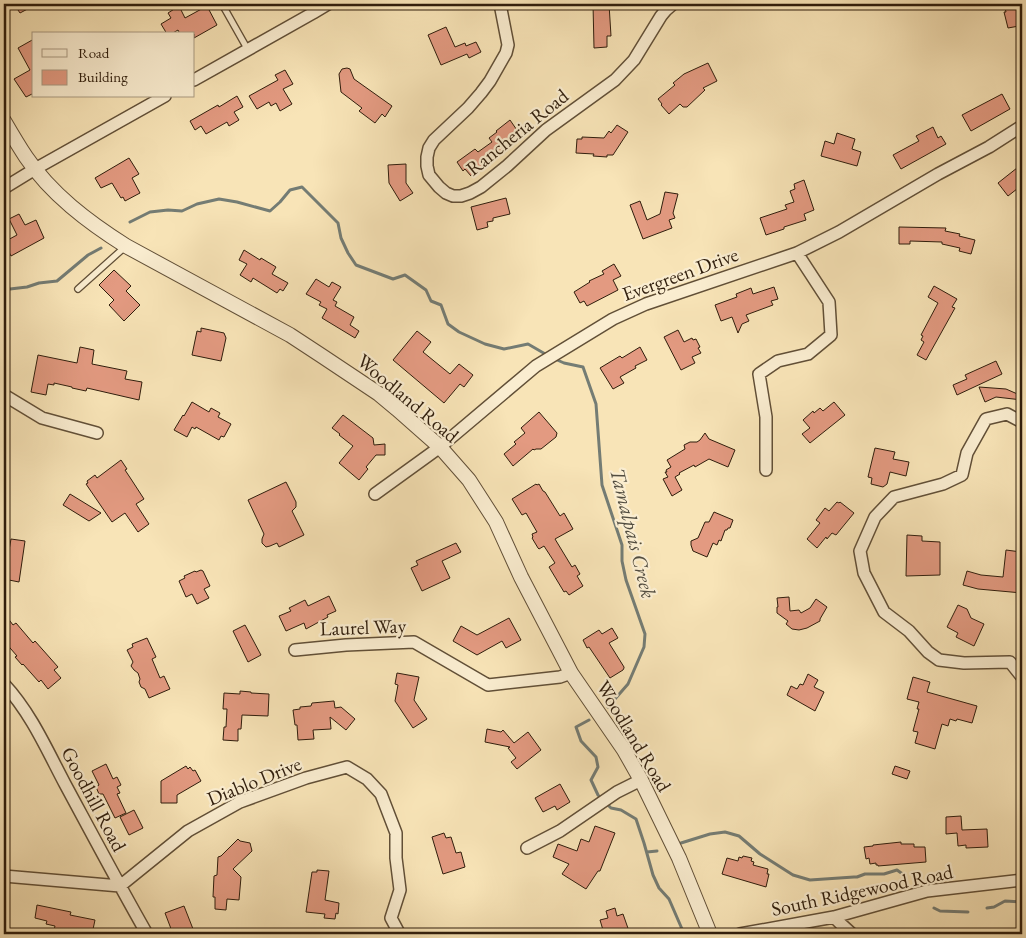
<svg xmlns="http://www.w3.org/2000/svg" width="1026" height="938" font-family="'EB Garamond',serif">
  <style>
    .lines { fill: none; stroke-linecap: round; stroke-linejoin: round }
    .stream { stroke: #747c74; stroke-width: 3 }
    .building { fill: #e39a81; stroke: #2f1d0c }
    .service-casing { stroke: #614f37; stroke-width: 8 }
    .minor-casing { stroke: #614f37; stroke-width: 14 }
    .tertiary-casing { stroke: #614f37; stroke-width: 16 }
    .service { stroke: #faedd0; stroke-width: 5.5 }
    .minor { stroke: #faedd0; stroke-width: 11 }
    .tertiary { stroke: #faedd0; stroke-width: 14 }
    .labels { text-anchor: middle; stroke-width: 4.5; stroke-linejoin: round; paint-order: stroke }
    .street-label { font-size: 20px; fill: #2f1d0c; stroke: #faedd0 }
    .water-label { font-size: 21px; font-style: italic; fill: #524d40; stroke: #faedd0 }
  </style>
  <rect width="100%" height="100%" fill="#f8e4b7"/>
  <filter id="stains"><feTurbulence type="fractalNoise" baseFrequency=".004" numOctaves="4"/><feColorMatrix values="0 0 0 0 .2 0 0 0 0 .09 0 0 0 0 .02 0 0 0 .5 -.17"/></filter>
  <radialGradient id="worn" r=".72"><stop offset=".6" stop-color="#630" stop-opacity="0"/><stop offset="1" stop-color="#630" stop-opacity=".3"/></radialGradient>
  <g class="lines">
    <path class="stream" d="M130,222L150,212L168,210L182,211L197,204L219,199L237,202L270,211L280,202L290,190L302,187L338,223L341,238L348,253L356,265L393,279L405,275L426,290L431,301L441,305L448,324L459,332L485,344L504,349L528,344L547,355
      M4,288L10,289L27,287L39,283L57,281L88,255L101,248
      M555,359L564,363L583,367L596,404L602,485L622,545V561L626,580L645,634L644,647L628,684L608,707
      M589,720L576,727L581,741L596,757L598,767L591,780L598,795L611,808L621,810L636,819L644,843L653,875L659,888L669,899L682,929
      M681,843L710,834L725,832L739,836L760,854L793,875L810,880L854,877H857L865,874H884L897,870L904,875
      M647,852L657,851
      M934,908L940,911L968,912
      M987,908L994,907L1005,901L1022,902"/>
  </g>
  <path class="building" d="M14,4H37L20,13Z
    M593,4H609L611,36H607V47L594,48Z
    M1004,4H1016L1017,10L1022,9V24H1019V26L1008,28L1004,12H1006Z
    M179,6L185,18L207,6L217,25L194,38V34H180L178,30L171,34H167L161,24L171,18L168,13Z
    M446,27L455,47L465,43L466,46L476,42L481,52L469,58L467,54L441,65L428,35Z
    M34,39V93L26,97L14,79L30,70L18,48Z
    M708,63L717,81L703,88L705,90L687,107H683L680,104L669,114L661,105L662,104L658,99L675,85L673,83L684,74Z
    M347,68L350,69L354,79L392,106L385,117L382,114L375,123L359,111L362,108L341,92L339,74L342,69Z
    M285,70L293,84L283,89L292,104L280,111L276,103L271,106L269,102L257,109L249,96L278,80L275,75Z
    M1002,94L1010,109L971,131L962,115Z
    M237,96L243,107L234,112L239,120L229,126L227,122L206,134L201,126L195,130L190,121L218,105L219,107Z
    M510,120L521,136L508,145L510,147L486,164L487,165L471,176L465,169L463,171L457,162L475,149L478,152L492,142L489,138L497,132L496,131Z
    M617,125L628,132L613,155H607V157L593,156L594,154L576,153L577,139H582V137L604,138L609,131L611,133Z
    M933,127L938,138L941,136L946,144L901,169L893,155L919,141L916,136Z
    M837,133L855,139L852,149L861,152L857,166L821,156L825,141L834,144Z
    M129,158L139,174L132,178L140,193L125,201L123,197L121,198L112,183L101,188L95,178Z
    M406,164V183L413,193L400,201L389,183L388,165Z
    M1022,164V185L1008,196L998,183Z
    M804,180L814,210L804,214L806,220L784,227V229L766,235L760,218L787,209L785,205L794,202L790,191L795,189L794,184Z
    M665,192L678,194L673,213L675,218L669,220L672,228L643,239L630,205L640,201L647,220L660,214Z
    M506,198L510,214L493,218V221L487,222L488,227L477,230L471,207Z
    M19,214L25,225L36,220L44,238L11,256L4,242L17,235L9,219Z
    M899,227L946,228L945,231L960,234L959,236L975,240L971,254L959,251L960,248L942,244V242L910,241V244H899Z
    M244,250L260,260L261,258L276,267L272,274L288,283L283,291L280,289L277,293L253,278L251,282L240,275L247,264L239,260Z
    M614,264L621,276L613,280L618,290L587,306L584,301L580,303L574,292L590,282L589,281L604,274L602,271Z
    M114,270L131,286L126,291L140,305L124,321L109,305L114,300L99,285Z
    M316,279L329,287L332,282L341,287L333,300L337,302L335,306L354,317L350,325L359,331L355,338L322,318L327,309L319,305L321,302L306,294Z
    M934,286L957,299L952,307L955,308L926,360L917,355L924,342L921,340L923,336L921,335L938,303L928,297Z
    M774,287L778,299L771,301L773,305L746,315L749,321L742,324L738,333L732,317L721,321L715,305L737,297L736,294L751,288L753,294Z
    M201,328L224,333L226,338L221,361L192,355L197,331L201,332Z
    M678,330L684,342L692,338L693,340L696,339L700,347L698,348L701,353L692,357L695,363L681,370L664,337Z
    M417,331L431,342L423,352L450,374L459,364L473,375L464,387L460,384L444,403L393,360Z
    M80,347L94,350L92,364L127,371L125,379L142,382L139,400L87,388L86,391L72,388V387L54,383V385L48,384L46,395L31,392L38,355L77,363Z
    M640,347L647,360L635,366L636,368L620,377L624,383L613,389L600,368L620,356L622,358Z
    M996,361L1002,374L957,395L953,385L967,379L965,375Z
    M979,387L1006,389L1022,396V400L996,397L985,402Z
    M192,402L209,412L211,408L220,413L218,417L231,424L224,437L221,436L219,440L196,427L195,429L192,427L187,437L174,430L183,415L184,416Z
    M834,402L845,415L810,443L802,434L810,428L803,420L813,411L814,413L820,408L823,411Z
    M539,412L557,433L556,437L541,449H536L534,450L533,449L513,466L504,454L516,444L514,442L525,433L521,428Z
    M343,415L373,438L374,445L385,444V455H376L366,467L368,469L359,480L339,463L353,446L339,435L340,434L332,428Z
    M705,433L709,439L735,450L728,467L709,459L695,467L694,465L679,473L680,474L675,477L682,490L672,496L663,479L668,477L665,472H667L666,470L671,467L667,460L685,449L684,445L690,442H697L700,440Z
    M875,448L895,452L893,459L909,462L906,476L890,472L887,484L883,487L871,484L872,478L868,477Z
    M121,460L127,469L125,470L131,479L144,499L136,504L149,524L138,532L125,513L112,522L86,484L88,483L87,481L95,475L97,478Z
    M286,482L296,502V507L292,511L304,535L279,547L277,543L270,546L266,547L262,543V539L264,534L248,500Z
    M536,484L537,485L539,484L543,491L545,492L560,516L564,513L573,529L555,539L572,567L575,565L580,574L577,576L583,586L569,595L566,591L564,592L549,567L555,563L544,546L539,549L538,548L532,538L533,537L532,534L537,532L526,513L522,515L512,499Z
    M70,494L101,513L89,521L63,505Z
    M837,502L839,503L840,502L854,513L836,535L832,533L827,539L826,537L817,548L807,539L820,523L816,520L825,508L829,511Z
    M714,512L733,520L730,528H728L727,530H725L721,541L719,540L717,545L713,543L707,557L693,551L691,545V541L698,538L705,522H709Z
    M907,535L922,536V541L940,542V575L906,576Z
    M11,539L25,541L19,582L4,579Z
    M456,543L461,552L442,561L450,578L422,591L411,568L418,565L416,561Z
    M1006,550L1021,552L1018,581L1022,582V593L978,589L963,585L967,571L981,575L1003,577Z
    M201,570L203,571L210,586L204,589L209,598L197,604L192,594L186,597L179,581L185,578L184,576L195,571L196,572Z
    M329,596L336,611L327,615L328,617L306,629L304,623L286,631L279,616L291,611L289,608L305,600L308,606Z
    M789,597L790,611L799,610L801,613L810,608L816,599L827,607L820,619V621L807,628L799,630L792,629L786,624L788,621L777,613V607H778L777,598Z
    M958,605L967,609L971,618L984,624L974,646L956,637L958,633L947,627Z
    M4,613L13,625L16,623L33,643L35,641L58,667L54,670L61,678L48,689L41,680L39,682L23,664L22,665L15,657L17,656L4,641Z
    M509,618L521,640L506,648L502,641L477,655L453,641L461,626L477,635Z
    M245,625L261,655L248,662L233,631Z
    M612,628L618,638L609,643L624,667V668L623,670L610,678L589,647L587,648L583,640L599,630L602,634Z
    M147,638L156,657L152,659L160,678L164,676L170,689L149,698L145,689L141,687L139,682L140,679L138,673L134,670L131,666L133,662L127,650L133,647L132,644Z
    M397,673L419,677L414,700L427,719L413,728L395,701L398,685L395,684Z
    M808,674L818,680L814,687L824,692L815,711L787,695L791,686L797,689L800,684L803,685Z
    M913,677L930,682L927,692L977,706L972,723L957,719L956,721L950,719L948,726L942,724L935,749L915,743L918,732L913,731L919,709H917L919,702L907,699Z
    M240,691L251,692V693L269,694L268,716L242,715L241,729H238V741L223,740L224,727H226L227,709H223L224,693L240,694Z
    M334,701L335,708L341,707L355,719L346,730L330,717L331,729L313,730L314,739L298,740L297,725H295L293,710L300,709V707L311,706L312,703Z
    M487,729L501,732L503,730L514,743L528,732L541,750L517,769L511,762L516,758L508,748L510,747L485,742Z
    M106,764L113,779L117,777L121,785L117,787L120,793L117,794L126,813L115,818L103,794H99L96,787L99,785L92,771Z
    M186,766L188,769L190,767L193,771L195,770L201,781L177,795V803H161V781Z
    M895,766L910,771L907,779L892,774Z
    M560,784L570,802L557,810L555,806L543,812L535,798Z
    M134,810L143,828L129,835L120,817Z
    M961,816L962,830L987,829L988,847L966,848V845L958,846L957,833L946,834V817Z
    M595,826L615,833L600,871H598L586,889L562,874L569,864L553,857L558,844L577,851L581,839L589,842Z
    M444,833L446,838L451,837L456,853L461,852L465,867L443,874L432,837Z
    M238,839L240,841L250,843L252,851L233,869L241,877L239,900L227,899L226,910L215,909V897H213L214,876L217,875L218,857L221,856Z
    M901,842V844H914V847H925L926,862L878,866V865H876V863L870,864L869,858L866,859L864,847L873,846V845Z
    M743,856L752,858L751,861L754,862L753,865L768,869L767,874H769L766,887L722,874L727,858L738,861L739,857L742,858Z
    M317,870L329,871L325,900L339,903L338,914L336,913L335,919L324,918L325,914L306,912L312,872H317Z
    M37,905L71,912L70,915L95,920L92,934L75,931V933L64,930V932L54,930L55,926L46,924L47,921L35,918Z
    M184,906L195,934H173L165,913Z
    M615,908L617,916L623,914L630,934H610L608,929L603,930L600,920L608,918L606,911Z"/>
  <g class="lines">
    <defs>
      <path id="service" d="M222,4L248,50
        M78,289L126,246"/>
      <path id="minor" d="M500,4L508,45L506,53L490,81L481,93L468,108L434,140L429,148L427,157V166L429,175L439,187L446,193L453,196H461L470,193L481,187L507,166L546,130L615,80L634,60L661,16L666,10L673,4
        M194,80L313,13L328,4
        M4,188L35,169L165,96
        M4,395L42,418L97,433
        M1022,422L1007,414L986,419L967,453L962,475L943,484L894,497L875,517L860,551L864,573L884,612L909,631L928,652L939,660L964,663L1010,662L1022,677
        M766,470V417L759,374L778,361L808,354L831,335L829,302L797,253
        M375,494L440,447L536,366L613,319L646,304L797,253L839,232L938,174L989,147L1022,126
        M295,650L346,645L414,642L488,685L560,677L571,673
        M4,684C31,713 47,750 65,784C92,834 119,885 147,934
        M527,848L560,831L617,792L641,780
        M4,876L120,886L188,831L240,802L306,778L347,767L367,779L381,794L396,833V858L400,890L391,918L399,933L401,934
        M834,917L841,924L852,934
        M740,934L834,917L927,891L1022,880"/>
      <path id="tertiary" d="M4,121C11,133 18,145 26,157C51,194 88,222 126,246L290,335L322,356L379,394L397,409L440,447L469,480L496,522L521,577L571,673L624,750L641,780L679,858L710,934"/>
    </defs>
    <use href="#service" class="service-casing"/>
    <use href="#minor" class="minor-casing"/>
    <use href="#tertiary" class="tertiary-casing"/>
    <use href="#service" class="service"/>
    <use href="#minor" class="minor"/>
    <use href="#tertiary" class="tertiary"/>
  </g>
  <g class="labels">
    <g class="street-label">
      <text transform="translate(517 132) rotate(-39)" y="7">Rancheria Road</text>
      <text transform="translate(680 274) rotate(-20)" y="7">Evergreen Drive</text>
      <text transform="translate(408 398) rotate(40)" y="7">Woodland Road</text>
      <text transform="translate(363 627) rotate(-2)" y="7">Laurel Way</text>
      <text transform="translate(634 736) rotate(59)" y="7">Woodland Road</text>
      <text transform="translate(254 781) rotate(-22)" y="7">Diablo Drive</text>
      <text transform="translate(94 799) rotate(62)" y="7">Goodhill Road</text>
      <text transform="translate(862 890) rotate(-12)" y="7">South Ridgewood Road</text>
    </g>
    <g class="water-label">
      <text transform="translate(633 533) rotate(76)" y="7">Tamalpais Creek</text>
    </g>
  </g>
  <rect width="1026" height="938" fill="none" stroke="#f8e4b7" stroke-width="20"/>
  <rect x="5" y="5" width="1016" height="928" fill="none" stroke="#2f1d0c" stroke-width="2.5"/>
  <rect x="10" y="10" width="1006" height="918" fill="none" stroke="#2f1d0c"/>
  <rect x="32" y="32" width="162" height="65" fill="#faedd0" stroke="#a99a82"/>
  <rect x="42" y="49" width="25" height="8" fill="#faedd0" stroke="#a99a82"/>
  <text x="78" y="58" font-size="15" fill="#2f1d0c">Road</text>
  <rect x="42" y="70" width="25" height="15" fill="#e39a81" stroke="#a99a82"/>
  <text x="78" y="82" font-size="15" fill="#2f1d0c">Building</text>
  <rect width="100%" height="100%" filter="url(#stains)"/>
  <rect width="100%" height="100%" fill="url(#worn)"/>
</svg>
